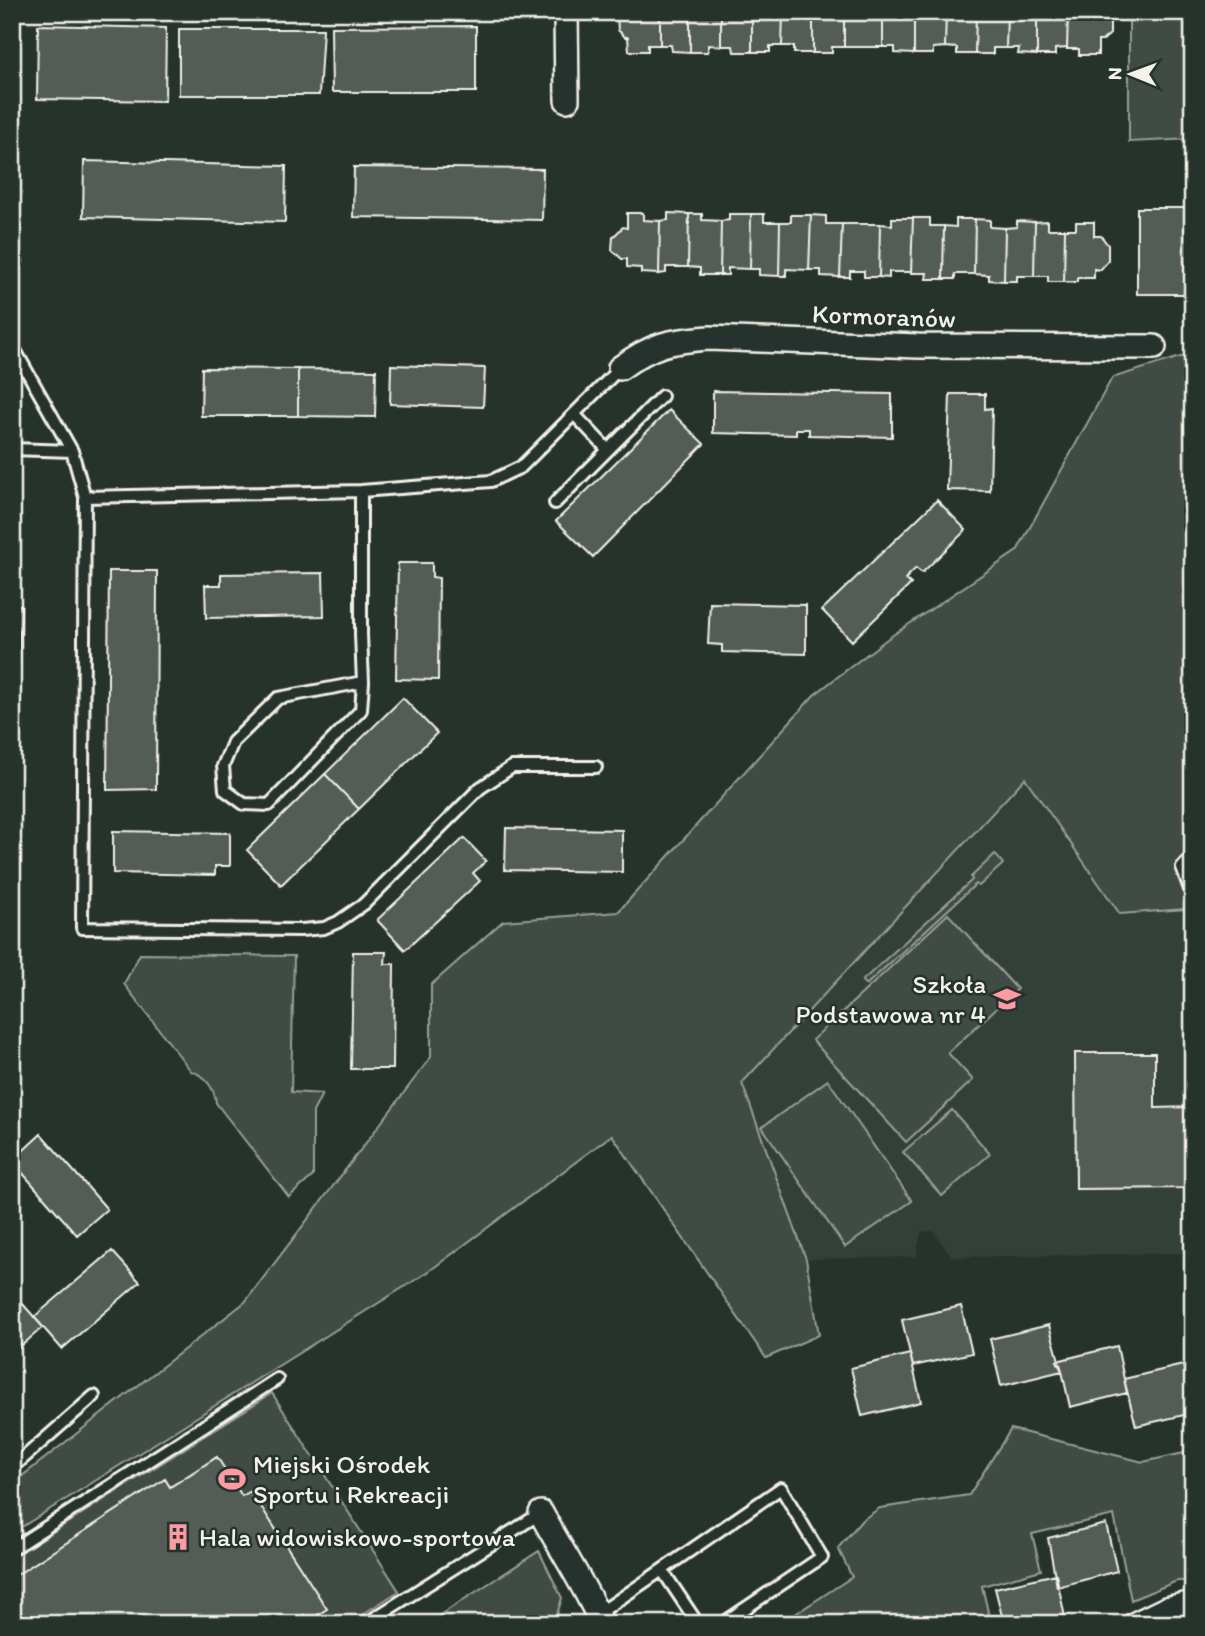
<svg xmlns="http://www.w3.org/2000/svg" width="1205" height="1636" font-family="Itim,sans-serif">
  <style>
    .built { fill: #333f39 }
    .green { fill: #414b45; stroke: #9a9e96; stroke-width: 2 }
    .building { fill: #525c55; stroke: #f4f1e8; stroke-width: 2 }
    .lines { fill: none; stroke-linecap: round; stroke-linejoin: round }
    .lane-casing { stroke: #f4f1e8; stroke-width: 16 }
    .street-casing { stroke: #f4f1e8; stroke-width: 28 }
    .lane { stroke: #26332d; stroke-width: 10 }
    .street { stroke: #26332d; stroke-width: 23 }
    .labels { text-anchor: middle; stroke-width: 5; stroke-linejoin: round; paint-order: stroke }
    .street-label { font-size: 26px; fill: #f4f1e8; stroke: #26332d }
    .poi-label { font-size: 26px; fill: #f4f1e8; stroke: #26332d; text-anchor: start }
  </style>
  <rect width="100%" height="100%" fill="#26332d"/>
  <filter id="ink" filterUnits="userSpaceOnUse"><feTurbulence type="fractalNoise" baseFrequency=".0143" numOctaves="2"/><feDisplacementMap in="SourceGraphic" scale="14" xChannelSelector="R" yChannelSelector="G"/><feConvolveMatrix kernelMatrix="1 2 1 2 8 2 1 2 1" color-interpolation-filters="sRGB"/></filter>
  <g filter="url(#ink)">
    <path class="built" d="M1025,778L1120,914L1186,909L1193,906V1194H1184L1183,1253L952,1257L933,1231L921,1232L916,1257L806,1259L742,1083Z"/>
    <path class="green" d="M1129,12H1193V139L1129,142Z
      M1193,353V906L1186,909L1120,914L1025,778L742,1083L806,1259L819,1335L766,1358L612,1135L428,1272L12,1533V1484L245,1302L431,1057V985L503,921L618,912L814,695L887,639L1017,551L1112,378Z
      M995,854L1003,864L979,886L976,884L866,985L862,981L972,880L971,877Z
      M948,914L1017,989L948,1053L973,1080L906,1142L812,1040Z
      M140,954L294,956L291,1092L322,1094L313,1112V1176L289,1197L216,1103C215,1089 205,1075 191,1071L124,984Z
      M828,1080L912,1201L845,1247L762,1127Z
      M952,1110L990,1154L942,1196L903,1152Z
      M272,1393L399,1591L347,1624H12V1558Z
      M1011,1429L1143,1462L1193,1451V1581H1177L1131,1600L1114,1515L1032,1534L1041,1570L982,1586L989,1616L960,1624H780L852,1577L838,1548L862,1520L880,1508L969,1495Z
      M539,1551L562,1598L554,1624H426Z"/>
    <path class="building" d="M620,12H660V45H648V51H629L628,37H625L618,30L617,15Z
      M660,12H690V52L672,51L671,45H660Z
      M690,12H721V46L708,45V52H690Z
      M721,12H752V52H734L733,46H721Z
      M752,12H783L782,46H770V52H752Z
      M783,12H813V53H794V46H782Z
      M813,12H844V47H832V53H813Z
      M844,12H883V47H844Z
      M883,12H914V54L895,53V47H883Z
      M914,12H946L945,47L933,48V54H914Z
      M946,12H976L975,54H957V48L945,47Z
      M976,12H1007L1006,48H993V54H975Z
      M1007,12H1037V55L1018,54L1019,48H1006Z
      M1037,12H1068L1067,48L1055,49V55H1037Z
      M1068,12H1103L1110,19V34L1102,41H1098V55H1079V49H1067Z
      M38,25L166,28L165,101L37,99Z
      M476,26V92H332L331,27Z
      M179,29H323L319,95H179Z
      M84,161L286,166L285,222L83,217Z
      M354,167L543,169L542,220L353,217Z
      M1137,208H1192V294H1137Z
      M627,213H643V220L660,221L659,274L641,273V268L627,267V259H622L612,250L613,237L623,227L627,228Z
      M668,213L689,214L688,267H666V273L659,274L660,221L668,220Z
      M689,214H702V220L721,221L720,275H700V268L688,267Z
      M729,214H751L750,269L728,268V275H720L721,221L729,220Z
      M751,214H764V222H780L779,276L759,275V269H750Z
      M791,215H811L809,270L786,269V276H779L780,222H791Z
      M811,215L826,216V224H842L840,277L821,276V270H809Z
      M892,218H913L911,272H889V278L879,277L880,224L892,225Z
      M913,218H930V226H944L943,279H926L927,273H911Z
      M956,219H975L974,274H955V279H943L944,226L956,227Z
      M975,219L990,220V227L1005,228L1004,281L989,280V275L974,274Z
      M1017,221L1035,222L1034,276H1017V281H1004L1005,228L1017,227Z
      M1048,221V229H1065L1064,282H1048V276H1034L1035,222Z
      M1076,222H1094V236H1101L1108,245V261L1100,270L1094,269V278H1077V282H1064L1065,229H1076Z
      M842,224H880L879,277H864V271H850V277H840Z
      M391,365L485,368L483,407L390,404Z
      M202,368L298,369V416H201Z
      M298,369L376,370L375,417L298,416Z
      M713,391L892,394V437L809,435V429H796V435L713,433Z
      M950,394H985V409L992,408L990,491L947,490Z
      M669,410L704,444L593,557L556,521Z
      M937,500L966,530L922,573L916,568L905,579L911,584L852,641L822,610Z
      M398,563H432V577L439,578L438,680L396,679Z
      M109,571H157L156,789L107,790Z
      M323,573L324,616L206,618L205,585H221V574Z
      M710,603L806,605V654L722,652V645L708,644Z
      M12,605H21L19,663H12Z
      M403,698L437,733L359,809L325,774Z
      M325,774L359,809L281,885L247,850Z
      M506,828L622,830V872L505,870Z
      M113,831L230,833V866H215V875L113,873Z
      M464,838L486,861L473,873L480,881L405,950L377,920Z
      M353,952H386L385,964H394L393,1069H351Z
      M1075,1053H1155V1108L1193,1107V1188L1076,1189Z
      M12,1123H19L18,1154L12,1159Z
      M41,1134L107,1209L77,1235L12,1161Z
      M112,1251L140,1282L62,1349L34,1317Z
      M14,1294L43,1327L12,1354V1295Z
      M961,1306L972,1353L913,1366L902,1320Z
      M1049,1325L1062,1371L1001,1386L990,1339Z
      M1117,1346L1127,1393L1070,1407L1062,1371L1057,1361Z
      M910,1354L921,1402L862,1416L851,1368Z
      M1193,1362V1403L1183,1365Z
      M1183,1365L1193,1403V1413L1136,1426L1124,1379Z
      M217,1457L242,1496L251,1491L327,1609L308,1621L304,1615L291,1624H28L12,1599V1578L165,1479L170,1487Z
      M1106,1524L1117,1571L1057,1587L1048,1538Z
      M1056,1574L1066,1622L1004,1624L995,1588Z"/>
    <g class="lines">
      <defs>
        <path id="lane" d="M12,263L16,261
          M12,345L72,451L85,497L361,491L491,481L521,467L620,368
          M574,414L608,450
          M12,449L72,451
          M361,491V635L363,682L361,710L269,805L244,804L225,790L223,766L233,742L278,698L363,682
          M85,497L82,928L301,930L324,928L338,922L364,904L480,788L512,767H596
          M555,503L662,396
          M1193,856L1182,868L1193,897
          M12,1468L94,1396
          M12,1549L277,1379
          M662,1570L698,1624
          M598,1614L781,1488L822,1557L722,1624
          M365,1624L541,1513"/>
        <path id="street" d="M566,12L567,100
          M620,368C653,344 669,341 709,338L918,346L1154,347
          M541,1513C561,1550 585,1585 602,1624
          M1135,1624L1166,1609L1193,1603"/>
      </defs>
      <use href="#lane" class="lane-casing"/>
      <use href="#street" class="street-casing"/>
      <use href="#lane" class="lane"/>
      <use href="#street" class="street"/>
    </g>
  </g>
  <defs>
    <symbol id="school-bare" viewBox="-9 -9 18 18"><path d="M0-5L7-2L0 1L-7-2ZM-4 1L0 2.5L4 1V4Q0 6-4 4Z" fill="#ff9aa2" stroke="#26332d" stroke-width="2.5" paint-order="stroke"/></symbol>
    <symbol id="stadium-bare" viewBox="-9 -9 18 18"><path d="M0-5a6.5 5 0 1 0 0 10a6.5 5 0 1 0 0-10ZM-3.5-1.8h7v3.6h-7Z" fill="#ff9aa2" stroke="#26332d" stroke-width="2.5" paint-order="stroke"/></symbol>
    <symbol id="building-bare" viewBox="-9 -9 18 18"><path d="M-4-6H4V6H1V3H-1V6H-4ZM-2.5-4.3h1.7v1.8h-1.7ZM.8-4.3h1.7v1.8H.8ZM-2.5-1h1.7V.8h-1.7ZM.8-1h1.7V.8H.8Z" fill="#ff9aa2" stroke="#26332d" stroke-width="2.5" paint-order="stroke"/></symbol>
  </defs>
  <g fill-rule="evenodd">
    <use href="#school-bare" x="988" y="980" width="38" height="38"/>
    <use href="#stadium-bare" x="213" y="1460" width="38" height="38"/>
    <use href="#building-bare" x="159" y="1518" width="38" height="38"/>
  </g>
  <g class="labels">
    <g class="street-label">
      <text transform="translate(884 316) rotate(2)" y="9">Kormoranów</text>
    </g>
    <g class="poi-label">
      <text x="986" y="993" text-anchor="end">Szkoła<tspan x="986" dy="30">Podstawowa nr 4</tspan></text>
      <text x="253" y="1473">Miejski Ośrodek<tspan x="253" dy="30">Sportu i Rekreacji</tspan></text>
      <text x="199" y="1546">Hala widowiskowo-sportowa</text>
    </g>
  </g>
  <rect width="1205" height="1636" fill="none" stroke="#26332d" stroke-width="42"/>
  <rect x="21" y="21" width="1163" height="1594" fill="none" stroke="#f4f1e8" stroke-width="2.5" filter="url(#ink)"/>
  <g transform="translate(1131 74) rotate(271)" stroke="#26332d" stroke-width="5" paint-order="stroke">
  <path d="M0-5L12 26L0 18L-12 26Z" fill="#f4f1e8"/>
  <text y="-10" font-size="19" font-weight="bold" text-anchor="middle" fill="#f4f1e8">N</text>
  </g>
</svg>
